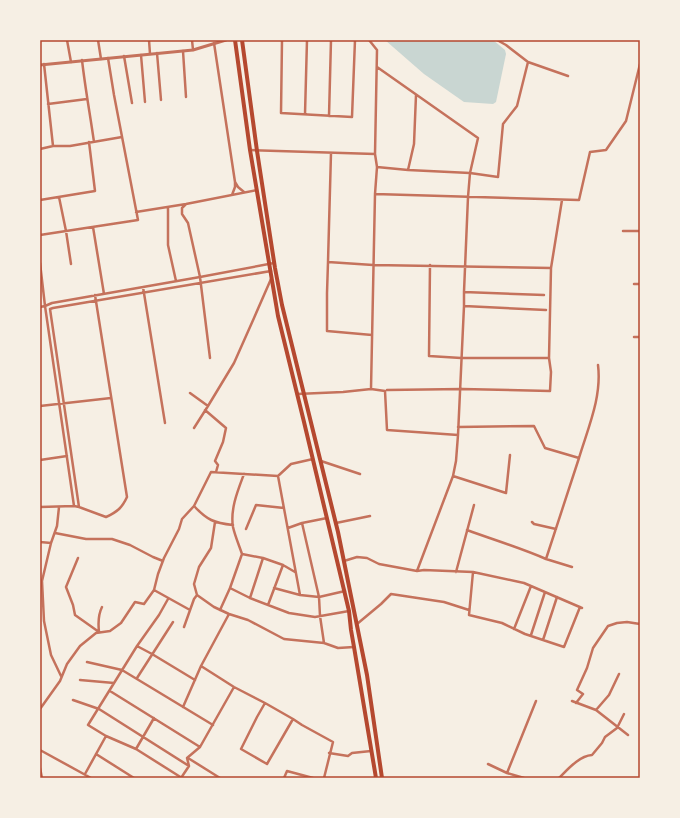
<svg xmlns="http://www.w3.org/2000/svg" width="680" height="818" font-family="'DM Sans',sans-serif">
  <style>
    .water { fill: #c9d6d2 }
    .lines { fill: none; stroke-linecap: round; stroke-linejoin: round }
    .minor { stroke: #c5725c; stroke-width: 2.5 }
    .tertiary { stroke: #c5725c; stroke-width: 3 }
    .trunk { stroke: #b5482f; stroke-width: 4 }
    .neatline { fill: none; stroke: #b5482f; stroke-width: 1.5 }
  </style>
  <rect width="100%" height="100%" fill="#f6efe4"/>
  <path class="water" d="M385,40H493L505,50L506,54L496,102L493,104L464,102L424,74Z"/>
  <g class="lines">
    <path class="minor" d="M67,40L71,62
      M98,40L101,59
      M149,40L150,54
      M192,40L193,50
      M282,40L281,113L352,117L355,40
      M369,40L377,50L375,154L377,167L375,194L371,389L385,391L387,430L458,435
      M497,40L506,45L528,62L568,76
      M214,43L235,182
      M183,51L186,97
      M157,53L161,100
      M141,55L145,102
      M124,56L132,103
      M82,60C85,87 90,114 94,142
      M44,64L53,146
      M377,67L478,138L470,173L468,197L464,292V306L458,435L456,461L453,476L417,571
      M48,104L87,99
      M305,114L307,40
      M329,116L331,40
      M40,149L53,146H70L122,137
      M250,150L375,154
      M331,153L328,262L373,265L551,268L562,200
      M377,167L408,170L470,173L498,177L503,124L517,106L528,62
      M408,170L414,144L416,95
      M375,194L579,200L590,152L606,150L626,121L640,64
      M232,195L235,187V182L238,187L244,192
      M59,197L66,231L71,264
      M40,200L95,191L89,142
      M186,204L182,208V214L188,223L200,277L210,358
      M168,207V245L176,281
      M136,212L186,204L257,190
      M93,227L104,294
      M623,231H640
      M40,235L138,220L114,95L108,58
      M328,262L327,293V331L372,335
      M40,263L45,306L74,506L40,507
      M430,265L429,356L461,358H549
      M634,284H640
      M143,287L165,423
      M464,292L544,295
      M464,306L546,310
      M40,307L45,306L52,303L200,277L274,263
      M634,337H640
      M387,390L462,389L550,391L551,372L549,358L551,268
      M190,393L208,406L234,363L254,318L271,279
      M297,394L343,392L371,389
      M40,406L111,398
      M205,410L226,428L223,442L215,461L218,465L216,472
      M458,427L534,426L545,448L579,458L546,559C521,548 494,540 467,530
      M194,428L208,406
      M579,458C588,428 602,397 598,365
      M40,460L67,456
      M321,461L360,474
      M244,474C238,490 230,509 233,527C235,536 239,545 242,554L263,558L283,565L295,572
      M278,476L300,595L319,597L345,591
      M453,476L506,493L510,455
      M74,506L79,507L106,517C117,512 122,508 127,497L95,295
      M194,506C207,520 214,523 233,525
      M79,507L50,309L53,308L271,271
      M215,522L211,548L199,567L194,584L197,595L214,607L229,614L248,620L284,639L324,643L338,648L354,647
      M532,522L534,524L556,529
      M302,523L319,597L320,616L324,643
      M336,523L370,516
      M288,528L302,523L327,518
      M246,529L256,505L284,508
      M55,533L86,539H112L130,545L153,557L163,561
      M40,542L51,543L42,581L44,621L51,655L61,676
      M51,543L57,526L59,507
      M242,554L230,588L250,598L289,613L315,617L349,611
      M78,558L66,587L73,605L75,615L99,632C98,623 98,615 102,607
      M546,559L572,567
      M344,561L357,557L367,558L379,564L417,571L424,570L473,572L524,583L582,608
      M456,572L474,505
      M473,572L469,615L502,623L525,634L564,647L580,607
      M274,588L300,595
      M250,598L263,558
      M168,599L159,615L137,646L88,725L106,736L136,749L182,778
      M268,605L283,565
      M190,610L154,590L158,574L164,558L179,529L182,519L194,506L211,472L278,476L291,464L313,459
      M220,610L230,588
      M357,624L381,604L391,594L444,602L469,610
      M184,627L194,599L197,595
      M514,629L531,586
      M531,635L545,592
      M543,640L557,597
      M137,646L152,654L195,680
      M87,662L122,670L213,725
      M201,666L234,687L265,703L293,719L302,725L333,742L324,778
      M137,678L173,622
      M80,680L114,683
      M110,691L200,747
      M73,700L99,709L189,766
      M572,701L596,710L628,735
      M265,703L257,717L241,749L267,764L293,719
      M576,703L583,694L577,690L587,668L593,648L608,626L617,623L627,622L640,624
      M183,707L201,666L229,614
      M40,709L60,681L67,664L80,646L96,633L110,631L121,623L135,602L144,604L154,590
      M596,710L609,695L619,674
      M136,749L154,718
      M40,750L91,778
      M329,753L348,756L352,753L371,751
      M96,754L134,778
      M188,758L220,778
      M488,764L507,773L524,778
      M40,768L42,778
      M507,773L536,701
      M85,774L106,736
      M181,778L189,766L187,758L200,747L234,687
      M284,778L287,771L313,778
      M559,778C568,769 579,756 592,755L602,743L605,737L617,728L624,714"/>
    <path class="tertiary" d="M40,65L193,50L226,40"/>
    <path class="trunk" d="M235,40L250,150L278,316L304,422L349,611L351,630L354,647L376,778
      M242,40L257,151L275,268L282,305L338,532L367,675L382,778"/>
  </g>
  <rect width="680" height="818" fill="none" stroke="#f6efe4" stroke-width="82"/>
  <rect x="41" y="41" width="598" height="736" class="neatline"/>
</svg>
